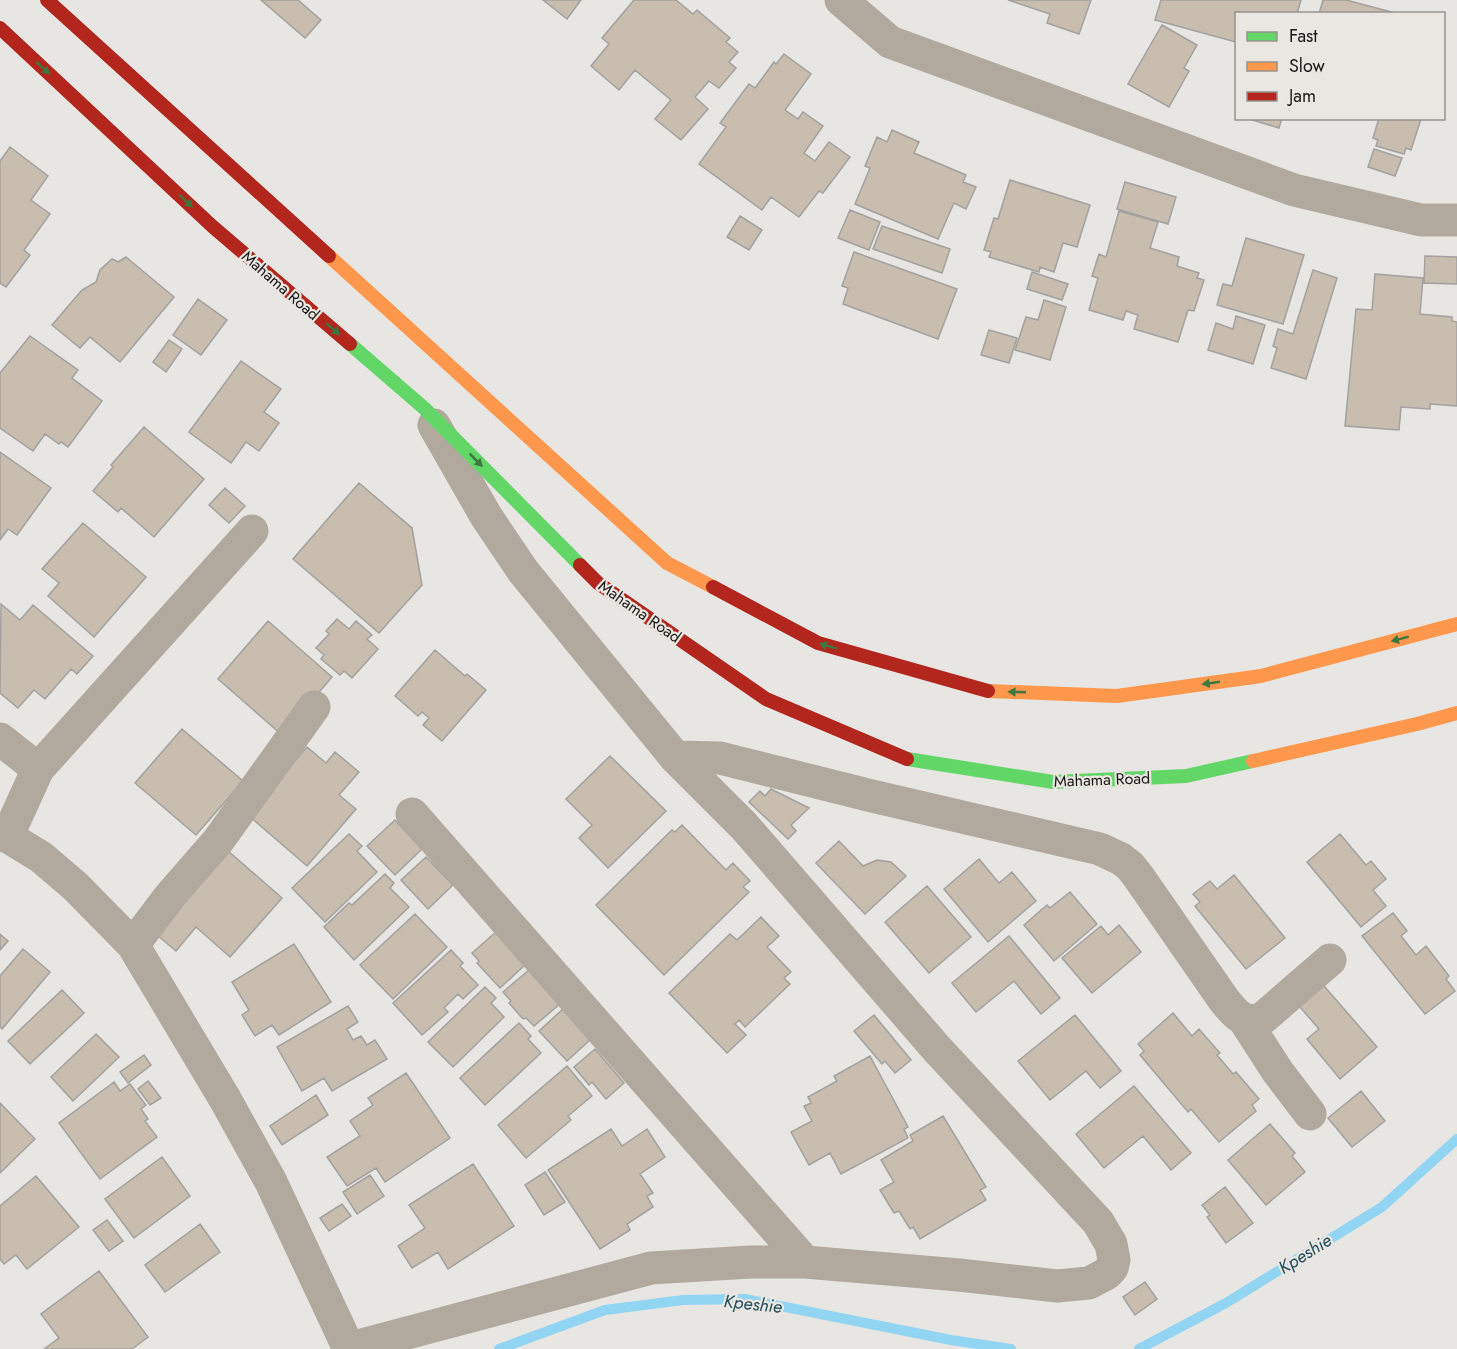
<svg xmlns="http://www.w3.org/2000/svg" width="1457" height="1349" font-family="Jost,sans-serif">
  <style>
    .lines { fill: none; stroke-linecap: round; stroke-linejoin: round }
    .stream { stroke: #91d5f2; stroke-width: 10 }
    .building { fill: #c9bdaf; stroke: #a2a19f; stroke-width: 1.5 }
    .street { stroke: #b1a89e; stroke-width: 33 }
    .fast { stroke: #63d668; stroke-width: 14 }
    .slow { stroke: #ff974d; stroke-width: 14 }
    .jam { stroke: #b3261e; stroke-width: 14 }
    .oneway { fill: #3e763e }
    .labels { text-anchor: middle; stroke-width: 4.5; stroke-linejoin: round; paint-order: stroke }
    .street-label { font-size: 16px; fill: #181615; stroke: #eae6e1 }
    .water-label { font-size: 18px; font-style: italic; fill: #224d5e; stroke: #eae6e1 }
  </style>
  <rect width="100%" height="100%" fill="#e8e6e3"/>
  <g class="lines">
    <path class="stream" d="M499,1349L605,1310L683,1300L745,1299L951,1340L1011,1349
      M1139,1349L1226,1303L1382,1207L1457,1139"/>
  </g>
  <path class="building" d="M261,0H298L321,20L305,38Z
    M543,0H581L567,19Z
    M634,0H676L693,14L697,10L730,38L726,42L738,52L729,62L736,68L719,88L709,81L695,97L708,109L681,140L655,119L671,100L635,70L619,90L591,66L609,44L602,38Z
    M1008,0H1091L1079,34L1047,23L1050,14Z
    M1161,0H1301L1297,14H1236V42L1155,20Z
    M1323,0H1346L1399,14H1319Z
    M1162,25L1197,45L1184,68L1189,71L1169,107L1128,84Z
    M784,54L811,74L785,110L798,119L803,112L823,126L804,153L815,161L829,142L850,157L823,193L819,191L799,217L771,197L762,210L699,164L726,127L720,123L749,84L755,88L774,62L776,64Z
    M1246,118H1282L1279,128Z
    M1379,118L1421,119L1411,150L1406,148L1404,154L1376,146L1378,140L1373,138Z
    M892,130L919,142L914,153L966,175L963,182L976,187L966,209L954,203L938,239L855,204L870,168L865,166L877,137L887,142Z
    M10,147L48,176L31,200L50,214L24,250L30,255L6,287L0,283V161Z
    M1374,149L1402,158L1395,176L1368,167Z
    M1010,180L1090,205L1077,247L1063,243L1054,272L1040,267L1039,272L989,257L991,252L984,250L994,218L998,219Z
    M1125,182L1176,197L1168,224L1117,209Z
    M850,210L880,222L869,250L838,238Z
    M1119,211L1158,222L1150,248L1179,257L1177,266L1199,273L1197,278L1204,280L1194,311L1188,310L1178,342L1134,329L1138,315L1126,311L1123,320L1089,310L1098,278L1092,276L1099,254L1106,257Z
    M740,216L762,230L749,250L727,237Z
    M882,226L950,249L942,273L873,249Z
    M1246,238L1304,255L1283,324L1217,305L1223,284L1232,286Z
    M854,252L957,289L938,339L843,304L848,288L842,286Z
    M1425,256L1457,257V284L1424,283Z
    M126,257L174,297L120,362L90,337L80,348L52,325L82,290L96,282L100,270L112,259L118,262Z
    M1313,270L1337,278L1306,379L1271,368L1277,348L1273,346L1278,329L1293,334Z
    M1032,272L1068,284L1062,300L1027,289Z
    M1375,274L1423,278L1420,314L1452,317V321L1457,322V406L1430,404V409L1401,407L1399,430L1345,426L1356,309L1372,310Z
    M198,299L227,320L201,355L173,335Z
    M1044,300L1066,307L1050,360L1015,350L1026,317L1038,320Z
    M1236,316L1265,325L1253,364L1208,350L1216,323L1233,329Z
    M989,330L1017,338L1009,363L981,355Z
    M30,336L78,370L72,378L102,401L68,447L61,442L59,444L45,434L33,451L0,428V373Z
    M169,340L182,349L166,372L153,362Z
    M241,361L281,389L264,412L279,423L259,451L246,442L231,463L189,432Z
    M144,427L204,479L154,537L121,508L118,512L93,491L113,467L111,465Z
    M0,452L51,488L17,535L8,529L0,540Z
    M359,483L412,528L422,585L379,633L293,559Z
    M225,488L245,506L229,523L209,505Z
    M83,523L146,577L94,637L48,596L59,583L42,569Z
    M1,604L20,620L33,605L93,656L77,674L71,669L45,699L34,690L18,708L0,693Z
    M337,619L349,629L356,621L372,635L367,639L378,649L352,678L344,671L340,675L321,659L324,655L316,648L329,634L326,631Z
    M268,621L332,677L282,735L218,679Z
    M435,650L465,676L467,674L486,690L442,741L423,725L429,718L422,712L418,716L395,696Z
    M182,729L243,781L196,835L135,783Z
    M307,747L326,763L335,752L359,772L339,795L356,809L307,866L248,815Z
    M610,756L666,811L608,868L579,838L592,825L566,799Z
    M771,789L809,808L791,825L796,831L788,839L749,802L760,791L765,796Z
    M395,820L422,849L395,875L367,846Z
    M682,825L726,870L733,863L750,881L743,887L749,892L664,975L596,905L672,830L675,832Z
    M349,834L362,846L357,851L377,872L325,922L292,888Z
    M1340,834L1366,865L1371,861L1386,879L1373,890L1386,906L1361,927L1307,862Z
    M839,841L863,866L877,860L891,862L906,876L865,914L816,863Z
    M220,844L282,898L230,957L196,927L176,951L151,930Z
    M426,857L453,885L428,909L401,880Z
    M979,859L999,883L1012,872L1036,901L988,942L944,889Z
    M385,874L394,883L390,888L409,907L354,960L324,927L349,903L352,905Z
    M1234,875L1285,938L1246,969L1195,906L1200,902L1193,894L1210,881L1217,889Z
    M927,886L971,937L929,973L885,922Z
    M1070,892L1097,924L1054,961L1024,925L1047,905L1050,908Z
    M1393,913L1407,931L1401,936L1416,955L1426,946L1449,976L1446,979L1455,991L1425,1014L1362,936Z
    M415,914L447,947L393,999L360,965Z
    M761,917L779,936L767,947L791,972L784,978L790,984L745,1027L739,1020L735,1024L746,1035L727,1053L669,993L730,934L737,940Z
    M1119,925L1141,952L1092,993L1062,958L1101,926L1108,935Z
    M496,932L526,964L500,988L477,963L479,961L472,953Z
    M0,934L8,941L0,950Z
    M1009,936L1060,998L1041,1014L1014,981L976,1012L952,983Z
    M294,944L331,1002L279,1035L272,1025L255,1036L242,1015L249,1010L232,982Z
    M23,949L50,972L2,1029L0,1026V976Z
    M451,950L463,963L460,966L478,985L463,999L458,994L444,1008L448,1012L422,1035L393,1003Z
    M529,970L560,1004L534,1026L526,1018L523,1019L509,1003L511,1001L503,992Z
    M1318,979L1377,1047L1340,1079L1307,1039L1319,1029L1294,1000Z
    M485,987L496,998L491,1003L504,1017L453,1067L428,1042Z
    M62,990L84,1013L30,1064L8,1041Z
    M348,1006L358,1022L347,1029L353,1040L361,1036L367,1045L375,1040L387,1059L332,1091L324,1078L302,1091L277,1047Z
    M563,1009L591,1039L567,1061L539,1031Z
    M1173,1013L1192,1036L1199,1029L1220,1053L1217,1055L1233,1074L1236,1072L1259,1099L1252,1105L1256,1111L1219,1142L1191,1109L1188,1112L1140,1055L1144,1051L1138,1044Z
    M874,1015L911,1060L895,1073L885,1061L882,1064L854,1031Z
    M1075,1015L1121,1071L1100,1088L1086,1071L1050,1100L1018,1061Z
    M519,1023L531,1036L528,1039L541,1053L485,1105L460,1078Z
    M96,1034L119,1057L73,1101L51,1077Z
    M595,1049L624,1083L606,1099L592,1082L589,1085L574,1067Z
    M144,1055L151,1065L128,1083L120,1072Z
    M870,1056L908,1127L904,1129L908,1138L841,1174L830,1153L809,1165L791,1132L812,1121L804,1106L811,1103L808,1097L837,1081L834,1076Z
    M567,1066L592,1096L568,1116L571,1120L526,1158L498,1125Z
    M406,1073L450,1138L385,1182L376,1168L347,1186L327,1157L360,1136L350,1121L373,1105L368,1098Z
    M148,1081L161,1098L150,1105L138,1089Z
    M114,1082L120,1091L130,1084L146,1105L141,1109L148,1119L145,1121L157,1137L100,1179L59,1123Z
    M1134,1086L1191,1153L1171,1170L1143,1136L1104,1168L1076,1134Z
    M1361,1091L1385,1121L1352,1147L1328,1118Z
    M316,1095L328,1115L282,1145L270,1126Z
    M0,1103L35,1139L0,1173Z
    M943,1116L986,1187L980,1190L986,1200L920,1239L913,1227L910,1229L899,1211L894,1213L880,1190L894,1182L881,1160L913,1141L910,1135Z
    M1270,1124L1295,1153L1292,1156L1305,1172L1266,1205L1228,1160Z
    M611,1129L622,1146L647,1129L665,1157L640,1174L653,1193L647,1196L653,1207L627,1224L630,1230L600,1249L548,1170Z
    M162,1157L190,1196L134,1238L105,1199Z
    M473,1164L514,1226L448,1269L438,1252L412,1268L398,1246L425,1228L409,1205Z
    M545,1172L565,1202L544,1215L525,1185Z
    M370,1175L384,1196L357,1214L343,1192Z
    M36,1176L79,1227L27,1269L16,1255L4,1264L0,1259V1206Z
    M1225,1187L1253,1223L1226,1243L1207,1217L1210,1215L1202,1205Z
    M342,1204L351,1216L329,1231L320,1218Z
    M107,1220L123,1241L109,1251L93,1230Z
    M200,1224L220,1252L165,1292L145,1265Z
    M99,1271L148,1337L132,1349H44L59,1338L41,1314Z
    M1145,1282L1157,1299L1135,1315L1123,1297Z"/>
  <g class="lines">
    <path class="street" d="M841,0L890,42L1294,190L1421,220H1457
      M0,739L38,769L252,531
      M675,757L720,758L872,796L1100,849L1121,859L1130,866L1138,876L1224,1000C1235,1014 1245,1026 1263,1018L1330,960
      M412,814L805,1262
      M0,832L41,857L75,886L133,945L225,1099L271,1182L349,1349
      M7,837L38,769
      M133,945L170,896L218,841L314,707
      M1245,1021L1278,1072L1310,1114
      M347,1349L651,1268L750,1262H805L959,1275L1057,1286L1089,1283L1106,1274L1112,1268L1114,1260L1111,1244L1098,1222L937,1049L744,826L675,757L523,571L486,516L434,425"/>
    <path class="fast" d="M350,344L424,408L580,565
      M907,759L1053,782L1186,776L1253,761"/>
    <path class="slow" d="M329,256L667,563L713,587
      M988,691L1117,696L1261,676L1457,624
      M1253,761L1417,724L1457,713"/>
    <path class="jam" d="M47,0L329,256
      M0,28L212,226L350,344
      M580,565L598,583L766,699L907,759
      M713,587L818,643L988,691"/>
  </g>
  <defs><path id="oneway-solid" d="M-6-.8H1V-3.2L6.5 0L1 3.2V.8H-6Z" transform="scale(1.5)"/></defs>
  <g class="oneway">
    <use href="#oneway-solid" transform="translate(43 68) rotate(43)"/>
    <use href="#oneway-solid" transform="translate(186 201) rotate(43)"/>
    <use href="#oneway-solid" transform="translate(333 329) rotate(41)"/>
    <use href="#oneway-solid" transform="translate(476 460) rotate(45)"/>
    <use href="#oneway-solid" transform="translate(1400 639) rotate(165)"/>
    <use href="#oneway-solid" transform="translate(828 646) rotate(-164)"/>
    <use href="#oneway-solid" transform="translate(1211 683) rotate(172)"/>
    <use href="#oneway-solid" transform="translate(1017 692) rotate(-178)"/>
  </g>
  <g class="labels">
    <g class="street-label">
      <text transform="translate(281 285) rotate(41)" y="6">Mahama Road</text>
      <text transform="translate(640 611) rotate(35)" y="6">Mahama Road</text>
      <text transform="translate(1102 779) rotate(-2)" y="6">Mahama Road</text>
    </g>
    <g class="water-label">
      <text transform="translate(1305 1254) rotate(-32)" y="6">Kpeshie</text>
      <text transform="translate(753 1304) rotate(6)" y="6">Kpeshie</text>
    </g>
  </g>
  <rect x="1235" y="12" width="210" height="108" fill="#eae6e1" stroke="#96938f" stroke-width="1.5"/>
  <rect x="1247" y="32" width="30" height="9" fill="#63d668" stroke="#96938f" stroke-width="1.5"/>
  <text x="1289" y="42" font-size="18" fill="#181615">Fast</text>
  <rect x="1247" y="62" width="30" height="9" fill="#ff974d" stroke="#96938f" stroke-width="1.5"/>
  <text x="1289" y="72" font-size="18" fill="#181615">Slow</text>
  <rect x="1247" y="92" width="30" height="9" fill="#b3261e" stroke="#96938f" stroke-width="1.5"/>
  <text x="1289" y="102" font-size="18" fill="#181615">Jam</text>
</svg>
